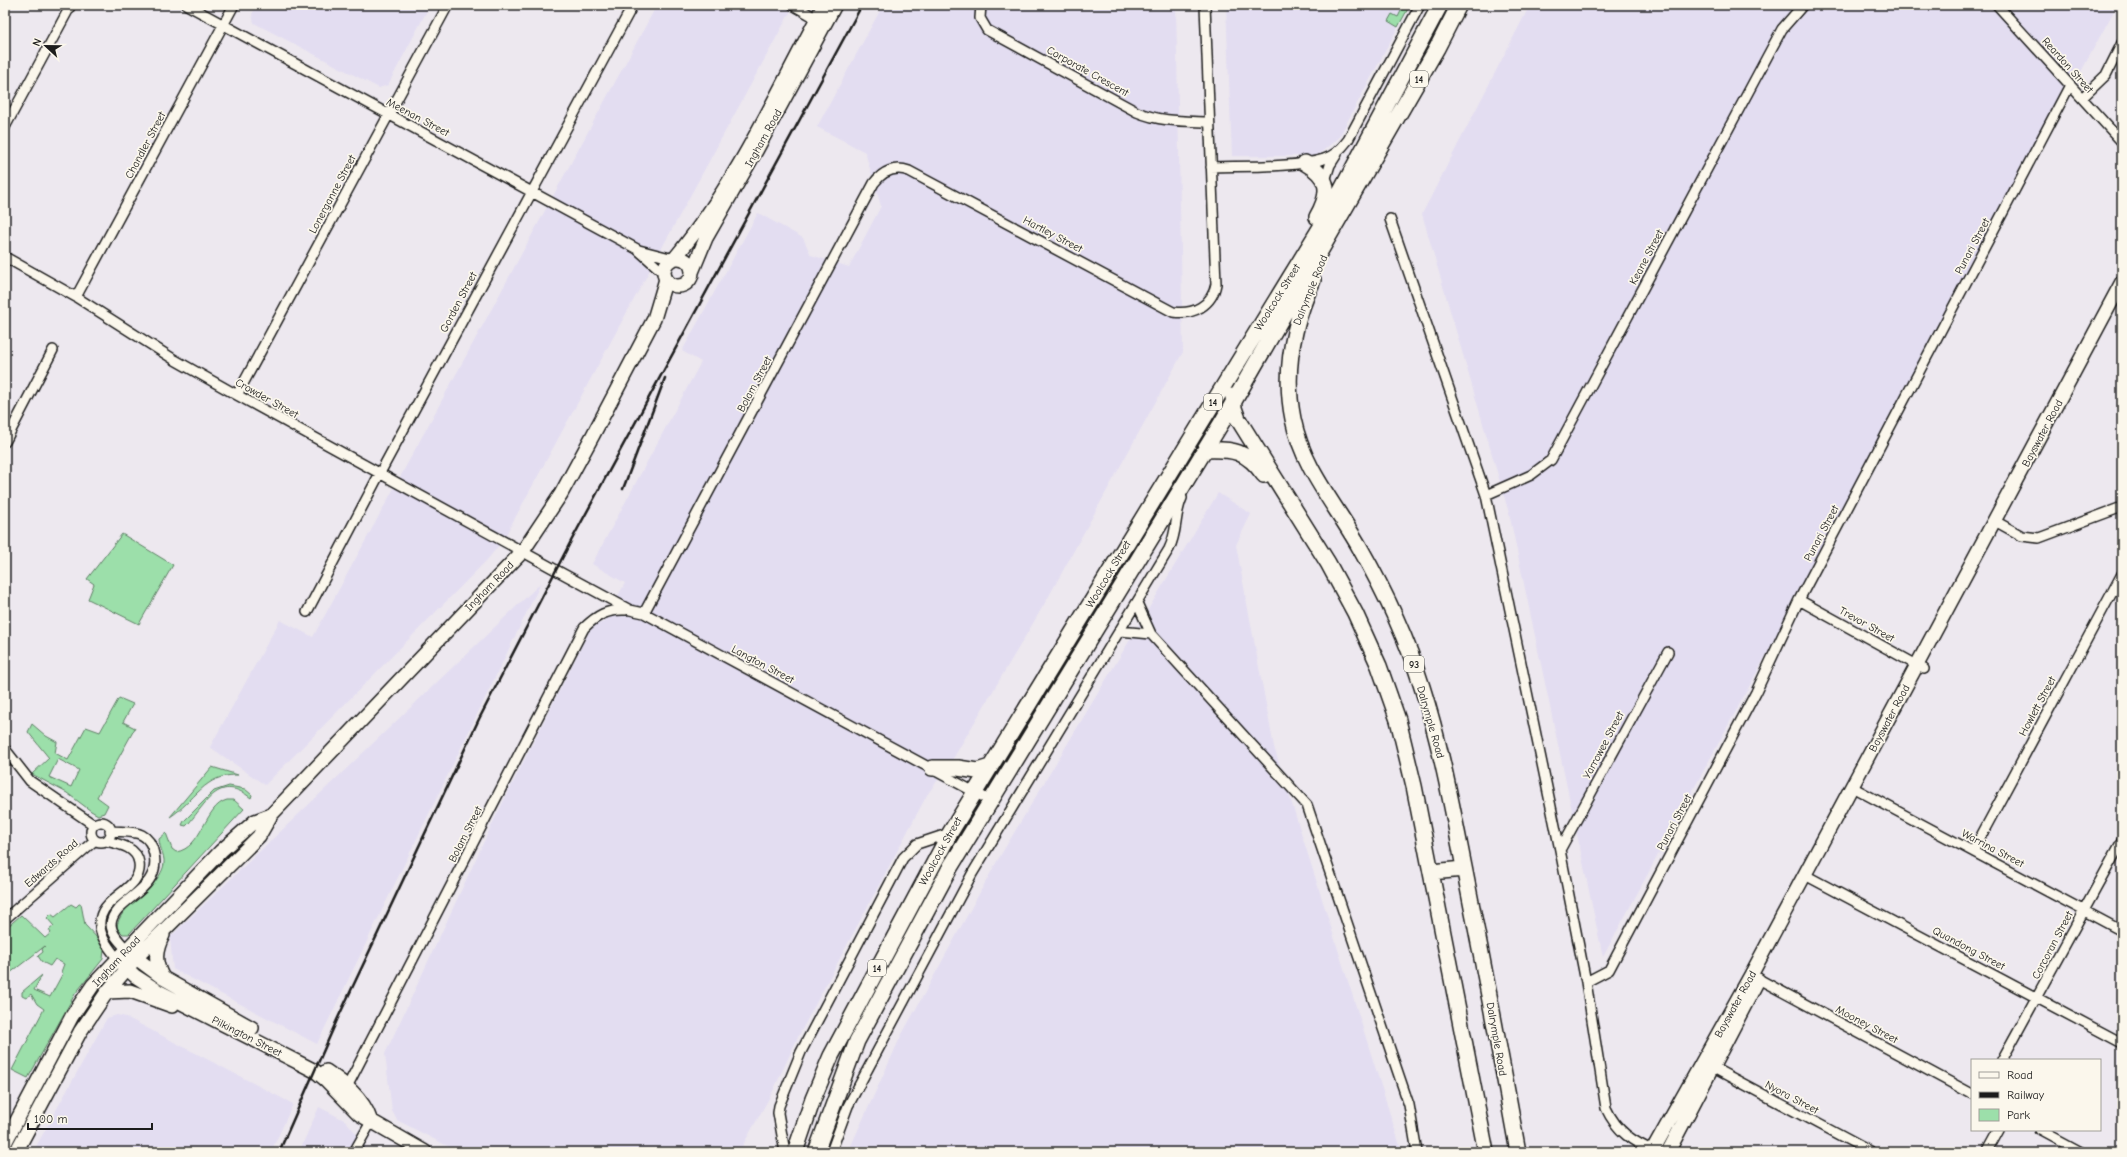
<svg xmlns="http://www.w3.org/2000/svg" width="2127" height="1157" font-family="'Comic Neue',sans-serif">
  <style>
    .built { fill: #e3ddf1 }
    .green { fill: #9cdfaa; stroke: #5c7e63; fill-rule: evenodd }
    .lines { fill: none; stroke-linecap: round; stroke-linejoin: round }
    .street-casing { stroke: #1c1c1c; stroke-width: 12 }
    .secondary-casing { stroke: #1c1c1c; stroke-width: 16 }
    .primary-casing { stroke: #1c1c1c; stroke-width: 18 }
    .street { stroke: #fbf7ec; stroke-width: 9 }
    .secondary { stroke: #fbf7ec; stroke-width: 13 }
    .primary { stroke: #fbf7ec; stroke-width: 15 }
    .rail { stroke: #1c1c1c; stroke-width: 2.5 }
    .labels { text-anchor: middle; stroke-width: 3.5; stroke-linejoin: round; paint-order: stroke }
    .shield { fill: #fbf7ec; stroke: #5f5e5a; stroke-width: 1 }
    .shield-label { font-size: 10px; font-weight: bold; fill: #1c1c1c }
    .street-label { font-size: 11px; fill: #1c1c1c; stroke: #fbf7ec }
  </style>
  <rect width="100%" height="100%" fill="#ede8ef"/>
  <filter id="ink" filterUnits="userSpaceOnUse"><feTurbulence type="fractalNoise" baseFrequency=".025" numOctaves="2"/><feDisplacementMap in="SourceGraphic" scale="8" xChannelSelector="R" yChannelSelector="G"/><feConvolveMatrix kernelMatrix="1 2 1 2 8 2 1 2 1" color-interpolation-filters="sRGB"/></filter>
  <g filter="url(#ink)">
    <path class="built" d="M257,5H430L388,85L379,88L254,23L252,14Z
      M657,5H794L503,540L487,560L265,785L210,747L280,620L313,637Z
      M883,5H1176L1183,352L1049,596L954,757L927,795L798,1037L773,1091L739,1152H459L397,1120L392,1111L385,1054L494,820L592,626L604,622L625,583L592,564L701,362L682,351L758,213L803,238L811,255L849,267L881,206L865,152L817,127Z
      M1226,5H1410L1339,137L1317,156H1232Z
      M1530,5H2117L1603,957L1509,513L1422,214Z
      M1218,493L1251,514L1236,545L1274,747L1402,1152H848L901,1036L996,863Z
      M541,583L317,1044L173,969L170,937Z
      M117,1015L126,1017L293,1104L271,1152H33L107,1018Z
      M319,1107L346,1121L370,1151L377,1149L383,1152H299Z"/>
    <path class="green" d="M1404,5H1410L1398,27L1388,21L1392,14L1398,17Z
      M122,534L173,565L139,624L88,599L94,584L87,579Z
      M119,698L133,704L123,722L135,728L97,797L108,805L104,813L98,815L91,811L67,793L32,774L49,758L28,732L32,724L46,736L57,742L55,753L68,760L86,727L100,732ZM58,759L79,770L71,787L49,777Z
      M212,767L238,775C204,774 195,801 170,817Z
      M229,786L245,789L252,795L251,798C220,774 208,800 189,823L186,826L182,825L184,821L214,791Z
      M227,800H234L244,809L129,934H123L117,928C118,905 155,892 163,868C167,857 159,849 159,839L166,833L172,849L176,852C203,848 204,806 227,800Z
      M71,904L76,907L79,904H81L85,925L101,942L104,950L103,959L75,994L28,1078L12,1070L44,1009L37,1004L31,994L26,998L22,996V992L42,975L34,990L50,997L63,973L61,972L64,964L55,959L50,966L42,962L38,956L43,952L42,949L45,946L5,977V929L21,915L45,938L51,933L49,930L54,926L47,918L51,914L55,917Z"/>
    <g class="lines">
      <defs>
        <path id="street" d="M187,5L637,249L665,274
          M793,5L821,21
          M981,5L980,18L987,30L1137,112C1161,122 1183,121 1209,122
          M1997,5L2122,142
          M2082,98L2106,75L2122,43
          M5,127L71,5
          M1211,167C1242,166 1295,168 1324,159C1334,156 1342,148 1348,140L1420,5
          M1325,181L1330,165L1337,154
          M1390,219L1486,495L1560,850L1586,982L1606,1108C1617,1132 1633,1142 1656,1152
          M639,250L674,259
          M5,257L76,297L175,360L237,395L556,570L630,610L644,613L991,801
          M76,297L234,5
          M237,395L448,5
          M5,442L53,350
          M1486,495L1531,475L1551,460L1782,29L1803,5
          M1995,521L2022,536L2039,538L2122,507
          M1799,600L1924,669
          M1137,603L1151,634L1307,805L1409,1105L1417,1152
          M307,612L380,473L633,5
          M644,613L874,183C883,171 895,166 909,171L1173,312C1193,315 1212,306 1216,284L1205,5
          M1120,631L1151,634
          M5,749L30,781L94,825
          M1852,787L2122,931
          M91 832a10 10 0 1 1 20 0a10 10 0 1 1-20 0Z
          M110,831C131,833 149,828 154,854C162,892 113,898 111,924C111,935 124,946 131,954
          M106,841C119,844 137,847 139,863C143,888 107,895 101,916C96,932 108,947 117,958
          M1560,850L1668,652
          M1973,851L2122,574
          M1805,875L2122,1043
          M5,919L95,840
          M1753,976L1972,1094
          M1586,982L1609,970L1756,692L1799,600L2070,85
          M2002,1060L2122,841
          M1708,1065L1871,1152
          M344,1090L347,1087L584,628C597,615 608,609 626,610
          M2040,1130L2081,1152
          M354,1152L371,1122
          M785,1152L778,1113L779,1106L801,1052L903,858L917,844L950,833
          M831,1152L848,1106L972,874L1169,549C1178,531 1174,516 1182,498
          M1987,1152L1999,1130"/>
        <path id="secondary" d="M675,258C737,183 778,91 824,5
          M664 272a14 14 0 1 1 28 0a14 14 0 1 1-28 0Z
          M692,272L706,238L757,149L835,5
          M136,958L163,978L252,1028
          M120,962L135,976L158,991L315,1071L326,1080L359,1114L425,1152
          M163,978C154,962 155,951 163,935
          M107,992L130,991L172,1006
          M326,1071C344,1083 363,1098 370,1119
          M5,1143L72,1016L93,985L221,851L255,821L271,815
          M16,1152L80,1032L107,992L136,958L259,836L271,815L523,551L561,494L593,435L654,319L666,279
          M1652,1152L1751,975L2122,282
          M1668,1152L1758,980"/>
        <path id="primary" d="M1305,163C1330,177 1331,192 1317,217
          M1313,280C1293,324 1283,370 1293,419C1303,469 1336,505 1360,548C1385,592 1407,639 1422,687C1441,746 1452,807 1464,867C1483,962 1501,1057 1518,1152
          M1233,396L1234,408L1238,419L1328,563L1355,613L1379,666L1398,720L1414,786L1486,1152
          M1205,450C1233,449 1246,450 1264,475
          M932,768H958L977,771L990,767
          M1431,872L1464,869
          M795,1152L813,1099L831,1056L950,833L1327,217L1440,5
          M816,1152L857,1041L951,866L1222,422L1437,48L1459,5"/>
      </defs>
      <use href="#street" class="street-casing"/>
      <use href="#secondary" class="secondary-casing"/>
      <use href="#primary" class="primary-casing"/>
      <use href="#street" class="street"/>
      <use href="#secondary" class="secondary"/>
      <use href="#primary" class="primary"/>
      <path class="rail" d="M623,489L665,378
        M279,1152L337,1020L479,719L570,543L862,5"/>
    </g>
  </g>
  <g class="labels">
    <g class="shield">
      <rect x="1410" y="71" width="18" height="16" rx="3"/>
      <rect x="1204" y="394" width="18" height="16" rx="3"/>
      <rect x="1404" y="656" width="20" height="16" rx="3"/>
      <rect x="868" y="960" width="18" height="16" rx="3"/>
    </g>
    <g class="shield-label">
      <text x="1419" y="83">14</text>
      <text x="1213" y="406">14</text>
      <text x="1414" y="668">93</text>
      <text x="877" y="972">14</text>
    </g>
    <g class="street-label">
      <text transform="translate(2068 65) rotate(48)" y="4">Reardon Street</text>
      <text transform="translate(1088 71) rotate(29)" y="4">Corporate Crescent</text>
      <text transform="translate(418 117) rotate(28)" y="4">Meenan Street</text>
      <text transform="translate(763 138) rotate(-61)" y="4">Ingham Road</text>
      <text transform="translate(145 145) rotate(-62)" y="4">Chandler Street</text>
      <text transform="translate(332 194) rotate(-62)" y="4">Lonerganne Street</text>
      <text transform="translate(1053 234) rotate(28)" y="4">Hartley Street</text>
      <text transform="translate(1972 246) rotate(-62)" y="4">Punari Street</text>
      <text transform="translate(1646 257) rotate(-62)" y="4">Keane Street</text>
      <text transform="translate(1310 290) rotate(-68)" y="4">Dalrymple Road</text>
      <text transform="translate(1277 297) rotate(-58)" y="4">Woolcock Street</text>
      <text transform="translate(458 302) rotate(-62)" y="4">Gorden Street</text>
      <text transform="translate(754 384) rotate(-62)" y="4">Bolam Street</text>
      <text transform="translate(267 398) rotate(29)" y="4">Crowder Street</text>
      <text transform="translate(2042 433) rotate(-62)" y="4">Bayswater Road</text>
      <text transform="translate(1821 533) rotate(-62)" y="4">Punari Street</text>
      <text transform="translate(1108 574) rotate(-59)" y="4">Woolcock Street</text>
      <text transform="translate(489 586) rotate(-46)" y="4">Ingham Road</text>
      <text transform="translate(1867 624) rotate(29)" y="4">Trevor Street</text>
      <text transform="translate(763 664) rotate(28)" y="4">Langton Street</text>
      <text transform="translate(2037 706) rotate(-62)" y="4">Howlett Street</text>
      <text transform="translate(1889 718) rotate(-62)" y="4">Bayswater Road</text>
      <text transform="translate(1431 722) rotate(74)" y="4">Dalrymple Road</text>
      <text transform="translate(1603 745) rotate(-62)" y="4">Yarrowee Street</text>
      <text transform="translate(1674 822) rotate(-62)" y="4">Punari Street</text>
      <text transform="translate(465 834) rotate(-63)" y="4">Bolam Street</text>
      <text transform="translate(1993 848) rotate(28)" y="4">Warrina Street</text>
      <text transform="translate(940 851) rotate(-61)" y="4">Woolcock Street</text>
      <text transform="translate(51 863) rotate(-41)" y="4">Edwards Road</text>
      <text transform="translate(2052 945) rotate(-62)" y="4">Corcoran Street</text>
      <text transform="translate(1969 948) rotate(28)" y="4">Quandong Street</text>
      <text transform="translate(116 961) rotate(-47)" y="4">Ingham Road</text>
      <text transform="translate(1735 1004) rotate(-61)" y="4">Bayswater Road</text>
      <text transform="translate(1867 1024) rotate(28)" y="4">Mooney Street</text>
      <text transform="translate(247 1036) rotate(27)" y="4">Pilkington Street</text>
      <text transform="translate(1497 1039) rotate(80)" y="4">Dalrymple Road</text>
      <text transform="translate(1792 1097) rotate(28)" y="4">Nyora Street</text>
    </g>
  </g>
  <rect width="2127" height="1157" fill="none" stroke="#fbf7ec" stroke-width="20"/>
  <rect x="10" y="10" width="2107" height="1137" fill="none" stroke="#1c1c1c" stroke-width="1.5" filter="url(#ink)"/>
  <rect x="1971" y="1059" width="130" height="72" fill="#fbf7ec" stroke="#a29f99"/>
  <rect x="1979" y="1072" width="20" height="6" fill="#fbf7ec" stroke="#a29f99"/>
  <text x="2007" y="1079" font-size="12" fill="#1c1c1c">Road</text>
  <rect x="1979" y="1092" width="20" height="6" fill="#1c1c1c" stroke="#a29f99"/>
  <text x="2007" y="1099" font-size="12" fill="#1c1c1c">Railway</text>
  <rect x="1979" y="1109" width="20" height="12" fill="#9cdfaa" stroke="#a29f99"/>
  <text x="2007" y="1119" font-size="12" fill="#1c1c1c">Park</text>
  <g transform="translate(46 46) rotate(292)" stroke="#fbf7ec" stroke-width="3" paint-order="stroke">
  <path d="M0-3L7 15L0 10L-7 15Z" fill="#1c1c1c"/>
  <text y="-6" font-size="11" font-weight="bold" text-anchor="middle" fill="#1c1c1c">N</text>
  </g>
  <path d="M28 1123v6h124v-6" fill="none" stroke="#1c1c1c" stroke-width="2"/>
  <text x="34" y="1123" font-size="12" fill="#1c1c1c" stroke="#fbf7ec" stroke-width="3" paint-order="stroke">100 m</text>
</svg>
